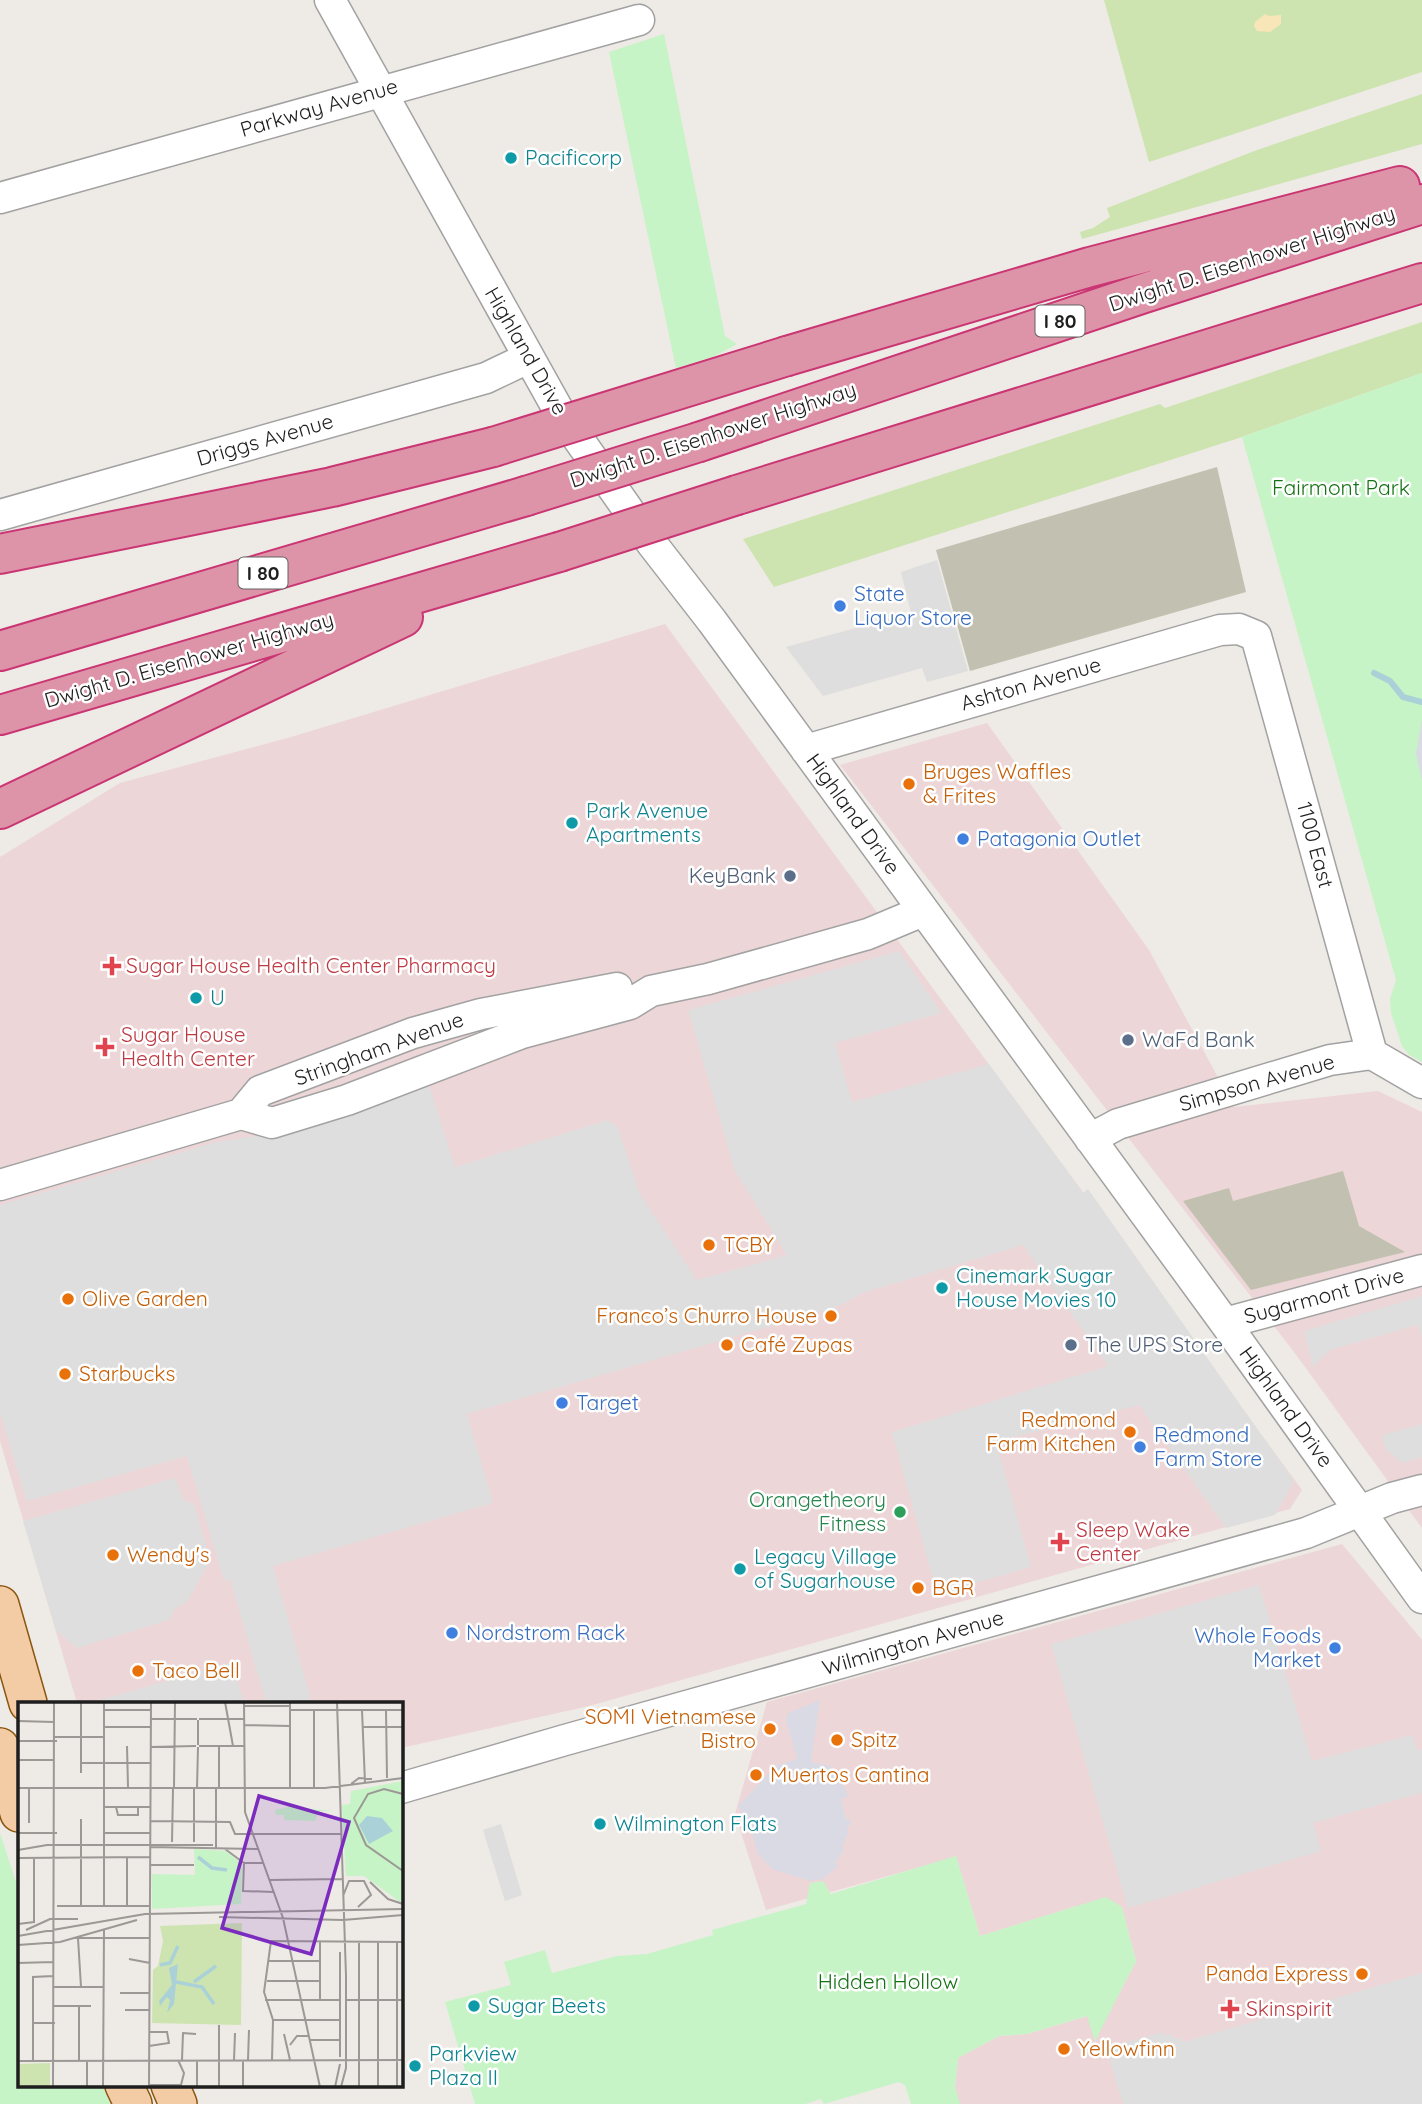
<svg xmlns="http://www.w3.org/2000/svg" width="1422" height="2104" font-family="Quicksand,sans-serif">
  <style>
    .commercial { fill: #edd6d7 }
    .construction { fill: #c2c1b1 }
    .grass { fill: #cde4b0 }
    .sand { fill: #f8e6b9 }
    .park { fill: #c6f4c6 }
    .parking { fill: #dedede }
    .plaza { fill: #dadae4 }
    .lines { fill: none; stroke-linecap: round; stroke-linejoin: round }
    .stream { stroke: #aad1d8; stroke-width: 6 }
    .minor-casing { stroke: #a2a2a2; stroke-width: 33 }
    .major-casing { stroke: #8a570e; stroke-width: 40 }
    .highway-casing { stroke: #ca3573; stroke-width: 42 }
    .minor { stroke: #fff; stroke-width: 30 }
    .major { stroke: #f3cba5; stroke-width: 37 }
    .highway { stroke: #de94a8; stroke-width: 38 }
    .highway-bridge-casing { stroke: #ca3573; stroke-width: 42; stroke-linecap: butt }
    .highway-bridge { stroke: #de94a8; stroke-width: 38 }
    .culture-dot { fill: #0f9aa8; stroke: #fff; stroke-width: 2.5 }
    .shop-dot { fill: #3f7fe0; stroke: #fff; stroke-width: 2.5 }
    .food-dot { fill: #e8710a; stroke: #fff; stroke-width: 2.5 }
    .service-dot { fill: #5c6f8a; stroke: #fff; stroke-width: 2.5 }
    .health-dot { fill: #e0444e; stroke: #fff; stroke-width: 2.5 }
    .leisure-dot { fill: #2e9e5b; stroke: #fff; stroke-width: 2.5 }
    .labels { text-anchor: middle; stroke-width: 5; stroke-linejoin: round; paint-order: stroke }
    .shield { fill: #fff; stroke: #626262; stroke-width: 2 }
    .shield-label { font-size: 19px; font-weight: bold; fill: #1e1e1e }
    .street-label { font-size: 21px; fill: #1e1e1e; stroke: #fff }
    .culture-label { font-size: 21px; fill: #0d838f; stroke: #fff; text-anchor: start }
    .park-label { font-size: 21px; fill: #167216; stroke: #fff }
    .shop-label { font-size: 21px; fill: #366cbe; stroke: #fff; text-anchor: start }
    .food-label { font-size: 21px; fill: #c56008; stroke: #fff; text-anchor: start }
    .service-label { font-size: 21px; fill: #4e5e75; stroke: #fff; text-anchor: start }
    .health-label { font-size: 21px; fill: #be3a42; stroke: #fff; text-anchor: start }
    .leisure-label { font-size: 21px; fill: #27864d; stroke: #fff; text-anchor: end }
    .inset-river { fill: none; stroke: #aad1d8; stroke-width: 3.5 }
    .inset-road { fill: none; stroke: #9b9895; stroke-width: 2 }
    .view { fill: #7b2cbf; fill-opacity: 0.15; stroke: #7b2cbf; stroke-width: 3.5 }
    .inset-edge { fill: none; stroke: #1e1e1e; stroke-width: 3.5 }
  </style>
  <rect width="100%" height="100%" fill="#eeeae5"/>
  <path class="commercial" d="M665,624L1302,1490L1290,1509L589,1706L401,1748V1703H77L0,1441V857L120,783L291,737Z
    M987,723L1149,950L1234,1107L1378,1091L1422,1112V1528L1297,1356L840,765Z
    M1342,1544L1422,1640V2104H959L955,2087L958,2058L999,2036L1027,2034L1088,2016L1095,2040L1136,1961L1122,1907L1077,1906L980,1936L956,1857L766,1910L735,1814L767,1702Z"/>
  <path class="construction" d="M1217,467L1246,592L970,671L936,550Z
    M1343,1171L1359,1226L1405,1252L1251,1290L1183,1201L1229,1188L1233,1201Z"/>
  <path class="grass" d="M1104,0H1422V72L1149,162Z
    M1422,94V144L1082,239L1080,232L1093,228L1110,217L1107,208L1257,150Z
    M1422,322V373L1242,437L774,587L743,539L1160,404L1165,408Z"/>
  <path class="sand" d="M1265,14L1269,16L1281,15V24L1270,32L1257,31L1254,26L1255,22Z"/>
  <path class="park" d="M664,34L725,336L737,344L713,357L676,368L609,52Z
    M1422,373V1062L1409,1055L1402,1046L1391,1013L1390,999L1396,980L1242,437Z
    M0,1833L19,1891V2085H102L110,2104H0Z
    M956,1856L980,1936L1106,1897L1122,1907L1136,1961L1095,2041L1087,2016L1027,2034L999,2036L958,2058L955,2087L960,2104H911L905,2085L899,2082L824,2104L821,2099L805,2104H475L445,2002L511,1985L504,1962L545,1950L552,1973L617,1956L647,1954L713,1935L712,1930L806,1904L810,1883L823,1881L831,1894Z"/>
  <path class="parking" d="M937,560L968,671L927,682L922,668L823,696L786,647L911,613L901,572Z
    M899,951L942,1013L835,1043L852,1102L989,1064L1083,1193L1088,1189L1294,1481L1275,1515L1226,1528L1139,1405L996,1442L1031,1567L937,1594L892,1432L1108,1366L1023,1245L863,1293L837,1307L467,1414L493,1503L273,1566L312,1703H266L230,1579L224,1581L187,1456L27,1501L0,1413V1205L213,1143L266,1134L429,1085L455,1167L608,1120L618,1128L640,1194L697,1280L787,1255L735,1171L688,1010Z
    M1422,1296V1337L1418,1325L1330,1350L1310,1369L1312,1363L1304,1331Z
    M1422,1424V1457L1402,1463L1386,1450L1382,1435Z
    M175,1478L183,1500L194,1504L210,1561L187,1602L176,1608L169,1620L77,1648L56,1630L23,1521Z
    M1259,1585L1312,1761L1412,1735L1418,1751L1422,1749V1793L1313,1823L1321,1851L1128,1908L1051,1644Z
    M232,1662L244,1703H90Z
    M501,1824L522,1895L505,1901L483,1830Z
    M1422,1973V2104H1123L1106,2048L1163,2032L1165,2036L1172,2034L1174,2039L1182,2037L1183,2042Z"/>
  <path class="plaza" d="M1422,719V781L1416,754Z
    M820,1700L811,1762L834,1767L831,1773L840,1781L849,1796L841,1799L846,1819H849L851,1825L847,1826L848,1832L842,1848L844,1850L835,1863L838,1866L823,1879L810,1881L772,1869L758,1854L751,1831L738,1806L776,1766L797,1759L786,1720L788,1713Z"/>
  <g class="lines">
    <path class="stream" d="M1374,673L1390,681L1403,697L1422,702"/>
    <defs>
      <path id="minor" d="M330,0L560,413L653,545L712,621L1225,1323L1422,1598
        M0,198L639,20
        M0,515L486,378L528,358
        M806,750L1220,630L1239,629L1256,636L1372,1054
        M241,1114L260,1091L413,1033L481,1014L617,988
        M1090,1139L1118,1124L1330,1060L1372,1054L1422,1083
        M0,1185L241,1114L272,1123L347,1100L522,1033L630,1004L651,991L708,979L868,934L923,911
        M1225,1323L1422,1270
        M401,1788L565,1740L1306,1533L1392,1498L1422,1490"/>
      <path id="major" d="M0,1605L28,1703
        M0,1747L19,1813
        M124,2085L133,2104
        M170,2085L178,2104"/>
      <path id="highway" d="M787,356L1090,267L1400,186
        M699,442L1141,294L1422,204
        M737,495L1422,283
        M0,554L332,487L493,447
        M0,651L526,496
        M0,715L559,552
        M0,809L403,617"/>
    </defs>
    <use href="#minor" class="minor-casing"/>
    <use href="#major" class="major-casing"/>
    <use href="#highway" class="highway-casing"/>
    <use href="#minor" class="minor"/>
    <use href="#major" class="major"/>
    <use href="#highway" class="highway"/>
    <defs>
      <path id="highway-bridge" d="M493,447L787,356
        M526,496L699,442
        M559,552L737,495"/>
    </defs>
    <use href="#highway-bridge" class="highway-bridge-casing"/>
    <use href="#highway-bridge" class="highway-bridge"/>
  </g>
  <g class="culture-dot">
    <circle cx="511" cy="158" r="7"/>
    <circle cx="572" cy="823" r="7"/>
    <circle cx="196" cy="998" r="7"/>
    <circle cx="942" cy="1288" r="7"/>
    <circle cx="740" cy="1569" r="7"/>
    <circle cx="600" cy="1824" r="7"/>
    <circle cx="474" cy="2006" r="7"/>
    <circle cx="415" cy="2066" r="7"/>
  </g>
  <g class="shop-dot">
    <circle cx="840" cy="606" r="7"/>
    <circle cx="963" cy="839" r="7"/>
    <circle cx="562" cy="1403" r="7"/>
    <circle cx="1140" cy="1447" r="7"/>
    <circle cx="452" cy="1633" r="7"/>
    <circle cx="1335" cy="1648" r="7"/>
  </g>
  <g class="food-dot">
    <circle cx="909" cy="784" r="7"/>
    <circle cx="709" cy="1245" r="7"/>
    <circle cx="68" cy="1299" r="7"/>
    <circle cx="831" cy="1316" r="7"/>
    <circle cx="727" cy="1345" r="7"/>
    <circle cx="65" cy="1374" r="7"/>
    <circle cx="1130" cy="1432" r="7"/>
    <circle cx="113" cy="1555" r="7"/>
    <circle cx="918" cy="1588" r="7"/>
    <circle cx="138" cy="1671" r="7"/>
    <circle cx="770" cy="1729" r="7"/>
    <circle cx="837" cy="1740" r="7"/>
    <circle cx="756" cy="1775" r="7"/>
    <circle cx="1362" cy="1974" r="7"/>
    <circle cx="1064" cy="2049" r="7"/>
  </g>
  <g class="service-dot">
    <circle cx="790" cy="876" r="7"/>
    <circle cx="1128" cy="1040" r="7"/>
    <circle cx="1071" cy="1345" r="7"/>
  </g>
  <g class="health-dot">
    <path d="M108.5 955.5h7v7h7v7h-7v7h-7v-7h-7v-7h7z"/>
    <path d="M101.5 1036.5h7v7h7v7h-7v7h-7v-7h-7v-7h7z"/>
    <path d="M1056.5 1531.5h7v7h7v7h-7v7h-7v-7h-7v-7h7z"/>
    <path d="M1226.5 1998.5h7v7h7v7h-7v7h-7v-7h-7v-7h7z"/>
  </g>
  <circle class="leisure-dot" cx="900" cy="1512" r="7"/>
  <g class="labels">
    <g class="shield">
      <rect x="1035.5" y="305.5" width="49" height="31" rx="5"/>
      <rect x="238.5" y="557.5" width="49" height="31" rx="5"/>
    </g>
    <g class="shield-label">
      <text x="1060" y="328">I 80</text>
      <text x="263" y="580">I 80</text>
    </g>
    <g class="street-label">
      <text transform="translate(319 108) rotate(-16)" y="7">Parkway Avenue</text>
      <text transform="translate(1252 259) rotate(-18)" y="7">Dwight D. Eisenhower Highway</text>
      <text transform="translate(526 351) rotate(60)" y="7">Highland Drive</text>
      <text transform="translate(713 435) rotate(-18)" y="7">Dwight D. Eisenhower Highway</text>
      <text transform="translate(265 440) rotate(-16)" y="7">Driggs Avenue</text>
      <text transform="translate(189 660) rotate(-16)" y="7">Dwight D. Eisenhower Highway</text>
      <text transform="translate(1031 684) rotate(-16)" y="7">Ashton Avenue</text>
      <text transform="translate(853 814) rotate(54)" y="7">Highland Drive</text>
      <text transform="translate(1315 845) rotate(75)" y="7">1100 East</text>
      <text transform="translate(379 1049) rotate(-20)" y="7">Stringham Avenue</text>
      <text transform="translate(1257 1083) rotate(-16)" y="7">Simpson Avenue</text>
      <text transform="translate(1324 1296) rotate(-15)" y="7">Sugarmont Drive</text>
      <text transform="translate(1286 1407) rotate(54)" y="7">Highland Drive</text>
      <text transform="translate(913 1643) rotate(-16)" y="7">Wilmington Avenue</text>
    </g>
    <g class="culture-label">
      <text x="525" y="165">Pacificorp</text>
      <text x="586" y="818">Park Avenue<tspan x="586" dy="24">Apartments</tspan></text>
      <text x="210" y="1005">U</text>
      <text x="956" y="1283">Cinemark Sugar<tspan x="956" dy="24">House Movies 10</tspan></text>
      <text x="754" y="1564">Legacy Village<tspan x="754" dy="24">of Sugarhouse</tspan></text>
      <text x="614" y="1831">Wilmington Flats</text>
      <text x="488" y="2013">Sugar Beets</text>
      <text x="429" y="2061">Parkview<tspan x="429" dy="24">Plaza II</tspan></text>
    </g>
    <g class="park-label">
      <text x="1341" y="495">Fairmont Park</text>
      <text x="888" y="1989">Hidden Hollow</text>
    </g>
    <g class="shop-label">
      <text x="854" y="601">State<tspan x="854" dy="24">Liquor Store</tspan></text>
      <text x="977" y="846">Patagonia Outlet</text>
      <text x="576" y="1410">Target</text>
      <text x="1154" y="1442">Redmond<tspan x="1154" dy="24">Farm Store</tspan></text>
      <text x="466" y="1640">Nordstrom Rack</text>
      <text x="1321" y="1643" text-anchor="end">Whole Foods<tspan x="1321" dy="24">Market</tspan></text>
    </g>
    <g class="food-label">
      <text x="923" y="779">Bruges Waffles<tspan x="923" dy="24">&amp; Frites</tspan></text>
      <text x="723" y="1252">TCBY</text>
      <text x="82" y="1306">Olive Garden</text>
      <text x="817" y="1323" text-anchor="end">Franco’s Churro House</text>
      <text x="741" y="1352">Café Zupas</text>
      <text x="79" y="1381">Starbucks</text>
      <text x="1116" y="1427" text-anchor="end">Redmond<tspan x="1116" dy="24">Farm Kitchen</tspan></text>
      <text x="127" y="1562">Wendy's</text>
      <text x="932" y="1595">BGR</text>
      <text x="152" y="1678">Taco Bell</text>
      <text x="756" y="1724" text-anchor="end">SOMI Vietnamese<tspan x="756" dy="24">Bistro</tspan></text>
      <text x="851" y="1747">Spitz</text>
      <text x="770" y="1782">Muertos Cantina</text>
      <text x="1348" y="1981" text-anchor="end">Panda Express</text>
      <text x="1078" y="2056">Yellowfinn</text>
    </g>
    <g class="service-label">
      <text x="776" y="883" text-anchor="end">KeyBank</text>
      <text x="1142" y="1047">WaFd Bank</text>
      <text x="1085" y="1352">The UPS Store</text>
    </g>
    <g class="health-label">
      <text x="126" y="973">Sugar House Health Center Pharmacy</text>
      <text x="121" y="1042">Sugar House<tspan x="121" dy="24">Health Center</tspan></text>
      <text x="1076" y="1537">Sleep Wake<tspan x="1076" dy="24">Center</tspan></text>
      <text x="1246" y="2016">Skinspirit</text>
    </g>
    <g class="leisure-label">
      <text x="886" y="1507">Orangetheory<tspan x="886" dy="24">Fitness</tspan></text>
    </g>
  </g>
  <g transform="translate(18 1702)">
    <rect width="385" height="385" fill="#eeeae5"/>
    <path d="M224,221L223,323L134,321L135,268L140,264L145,239L142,224ZM32,361V385H0V362Z" fill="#cde4b0"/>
    <path d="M385,79V202L346,174H328L324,103L332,102L333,89ZM271,101L274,105L314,109H301L297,119L266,118V113H258L257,108L270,105ZM176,147L207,149L224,161L223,202L134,207V172L177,173Z" fill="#c6f4c6"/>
    <path d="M349,114L364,116L375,129L351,142L341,123ZM160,262L156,302L149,311L152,298L149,295L142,304L141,299L154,283L151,266Z" fill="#aad1d8"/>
    <path class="inset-river" d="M180,155L194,166L209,168M142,263L152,261L160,244M158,280L184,285L196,302M176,280L198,264"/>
    <path class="inset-road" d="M207,0L215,44M226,0L227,110L265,216L302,385M272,0V86M319,0L328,274V366L323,385M226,4H272M86,8H133M272,8H385M296,8V86M344,8L347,81M368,8L369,76M133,17H179M181,17H226M0,19L36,20M226,23L272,24M86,25H133M344,25H385M36,35H86M0,39H39M180,43V18M109,44L110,85M181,44H226M133,45L178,44M0,58H36M63,61H133M63,71V0M333,82L341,76L354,77M86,85V0M0,86H307L385,76M156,86L157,0M179,86L180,45M201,86V44M385,92L366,87L350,92L336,116L348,143L385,169M86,105H133M98,105L100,113H120V105M133,119L212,120L217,132H324M11,121V86M0,131H39M86,131H133M154,140L155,87M176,140V87M132,145L240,147M198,146V87M207,147L226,161H245M0,148L29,143H195M0,156L132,155M226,161L225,189L256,190M132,163H176M251,178L325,177M352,180L370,197L385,202M325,194L331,179H346L353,193L340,205M39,204H132M63,204V117M86,204V86M109,204V155M201,215L325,218L385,213M0,222L16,220V155M8,228L32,217H60M0,234L127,212L385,207M253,239L385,240M253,239L246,290L255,318L254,358M302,239V298M341,240V385M360,240V385M379,240V385M0,243L42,240L119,218M111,257L132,261M250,259H302M0,261L35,260M249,279H302M35,285H85M63,285L60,236H132M102,291H132M247,298H322M328,298H385M35,304H73M107,308H131M255,318H322M15,321H37M201,323V385M266,332L272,358M292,338H322M272,343L279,334H291M131,344L151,341L149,330H131M322,355V250M164,358L165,331L178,332M216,358L217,331M230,358L231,328M0,359L385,358M15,359V275L35,274M61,359V304M69,359V385M131,383H163L166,371L160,358M35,385L36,0M85,385L86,228M131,385L133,0M179,385V358M225,385V358M317,385L322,362"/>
    <path class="view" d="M241,94L331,120L293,252L204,226Z"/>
    <rect width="385" height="385" class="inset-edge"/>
  </g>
</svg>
